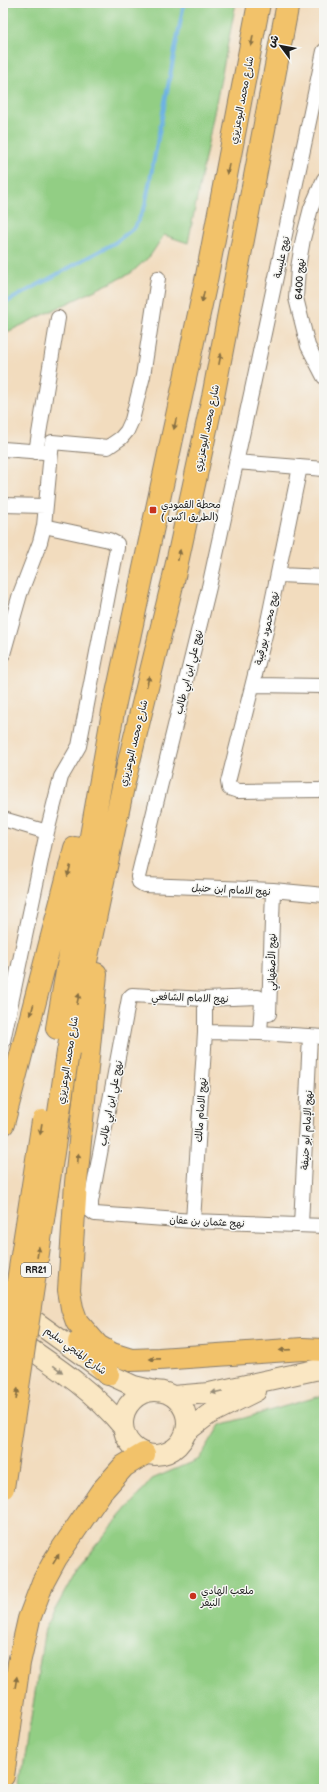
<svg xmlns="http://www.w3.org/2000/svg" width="327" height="1792" font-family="'Balsamiq Sans','Playpen Sans Arabic',sans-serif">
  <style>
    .grass { fill: #92ce84; stroke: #577550 }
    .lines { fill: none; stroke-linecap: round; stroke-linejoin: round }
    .stream { stroke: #6db2e3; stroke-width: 4 }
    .street-casing { stroke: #877c6d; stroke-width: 16 }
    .secondary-casing { stroke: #877c6d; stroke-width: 22 }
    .highway-casing { stroke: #877c6d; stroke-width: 24 }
    .street { stroke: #fff; stroke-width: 14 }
    .secondary { stroke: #fae7c3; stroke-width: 20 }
    .highway { stroke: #f2c26a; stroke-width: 22 }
    .highway-bridge-casing { stroke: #877c6d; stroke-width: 24; stroke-linecap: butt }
    .highway-bridge { stroke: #f2c26a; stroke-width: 22 }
    .oneway { fill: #876f43 }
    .oneway2 { fill: #968c78 }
    .poi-dot { fill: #c8321e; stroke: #f6f6f2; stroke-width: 1.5 }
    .labels { text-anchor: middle; stroke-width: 3; stroke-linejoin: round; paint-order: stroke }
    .shield { fill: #f6f6f2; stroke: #5d5d5c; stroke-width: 1 }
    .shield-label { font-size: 9px; font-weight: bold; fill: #1c1c1c }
    .street-label { font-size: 10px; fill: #1c1c1c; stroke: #f6f6f2 }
    .poi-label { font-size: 10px; fill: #1c1c1c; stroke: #f6f6f2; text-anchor: start }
  </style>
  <rect width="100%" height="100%" fill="#f6f6f2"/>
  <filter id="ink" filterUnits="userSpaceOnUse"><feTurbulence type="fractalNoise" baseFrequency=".025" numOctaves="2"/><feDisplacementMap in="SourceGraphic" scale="8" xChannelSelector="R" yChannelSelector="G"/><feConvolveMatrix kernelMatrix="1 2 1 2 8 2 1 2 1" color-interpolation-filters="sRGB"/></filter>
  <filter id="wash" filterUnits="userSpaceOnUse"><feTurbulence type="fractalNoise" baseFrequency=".012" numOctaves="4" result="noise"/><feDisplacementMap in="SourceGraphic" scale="16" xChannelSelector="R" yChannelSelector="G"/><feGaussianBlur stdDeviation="0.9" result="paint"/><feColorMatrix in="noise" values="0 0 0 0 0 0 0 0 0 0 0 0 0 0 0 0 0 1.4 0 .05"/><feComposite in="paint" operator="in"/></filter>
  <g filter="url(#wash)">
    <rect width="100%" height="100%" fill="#f2dcbe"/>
    <path class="grass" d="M3,3H236L188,243L164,235L150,256L131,273L3,334Z
      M324,1395V1789H20L45,1628L80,1564L152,1479L199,1459L220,1425Z"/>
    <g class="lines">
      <path class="stream" d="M3,304L116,242L135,227L145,206L184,3"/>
    </g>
  </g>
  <g filter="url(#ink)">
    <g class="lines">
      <defs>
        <path id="street" d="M324,51L253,385L209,587L138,877L139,882L144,885L273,890L324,895
          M324,179L311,208L303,239L298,268L296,298L308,346L324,377
          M3,449L44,452
          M36,452L58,318
          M236,462L324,469
          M300,467L266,631L228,782L229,788L238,791L324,790
          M3,505L45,506
          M279,575L324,577
          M3,654L20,594L40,542L44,526L52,442L108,447L121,438L127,431L132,420L143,376L158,278
          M253,685L324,686
          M3,819L47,832
          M269,1014L273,890
          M205,1032L260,1033L324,1037
          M260,1033L262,1001L258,997L205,999L132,995L129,998L91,1202V1211L95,1214L193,1221L324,1226
          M3,1041L47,832L61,777L79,746L117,548V544L109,540L44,526
          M193,1221L205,1032V999
          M301,1225L310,1036"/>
        <path id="secondary" d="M3,1298L108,1374L134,1386L155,1391
          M13,1337C52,1364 93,1390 123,1427
          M123 1423a32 32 0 1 1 64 0a32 32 0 1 1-64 0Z
          M173,1396L209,1393L324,1368
          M186,1432L208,1415L256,1391"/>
        <path id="highway" d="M96,974L76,1183L69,1290L72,1308L77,1322L98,1346L112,1354L131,1360L159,1359L303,1349L324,1350
          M57,1028L113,712L205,286L259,3
          M68,1052L74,1018L124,782L173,581L213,397L288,3
          M3,1124L75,848
          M79,1342L108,1374
          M3,1776L19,1663L29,1619L43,1582L56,1558L101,1492L124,1466L144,1454"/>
      </defs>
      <use href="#street" class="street-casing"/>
      <use href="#secondary" class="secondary-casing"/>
      <use href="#highway" class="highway-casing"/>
      <use href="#street" class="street"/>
      <use href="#secondary" class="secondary"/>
      <use href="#highway" class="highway"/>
      <defs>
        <path id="highway-bridge" d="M3,1377L43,1121
          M3,1488L68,1052"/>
      </defs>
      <use href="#highway-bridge" class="highway-bridge-casing"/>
      <use href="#highway-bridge" class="highway-bridge"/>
    </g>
    <defs><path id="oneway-solid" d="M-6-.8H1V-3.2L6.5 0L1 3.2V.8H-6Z"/></defs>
    <g class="oneway">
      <use href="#oneway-solid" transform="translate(252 41) rotate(101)"/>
      <use href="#oneway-solid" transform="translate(228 169) rotate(101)"/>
      <use href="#oneway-solid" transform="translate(203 297) rotate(102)"/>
      <use href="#oneway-solid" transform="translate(220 359) rotate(-79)"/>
      <use href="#oneway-solid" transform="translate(175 424) rotate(102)"/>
      <use href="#oneway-solid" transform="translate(179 555) rotate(-78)"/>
      <use href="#oneway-solid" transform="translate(148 681) rotate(-76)"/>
      <use href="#oneway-solid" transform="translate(69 871) rotate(105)"/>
      <use href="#oneway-solid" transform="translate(78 999) rotate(-78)"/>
      <use href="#oneway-solid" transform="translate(32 1010) rotate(105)"/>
      <use href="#oneway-solid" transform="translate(41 1129) rotate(99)"/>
      <use href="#oneway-solid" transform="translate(78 1159) rotate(-85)"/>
      <use href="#oneway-solid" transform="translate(38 1252) rotate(-81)"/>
      <use href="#oneway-solid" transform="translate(285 1350) rotate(176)"/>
      <use href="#oneway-solid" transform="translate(155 1359) rotate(179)"/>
      <use href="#oneway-solid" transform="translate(17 1394) rotate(-81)"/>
      <use href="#oneway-solid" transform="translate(56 1559) rotate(-59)"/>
      <use href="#oneway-solid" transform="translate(16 1682) rotate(-81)"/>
    </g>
    <g class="oneway2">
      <use href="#oneway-solid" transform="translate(58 1369) rotate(36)"/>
      <use href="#oneway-solid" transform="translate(217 1392) rotate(168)"/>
    </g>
  </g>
  <g class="poi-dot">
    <rect x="149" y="506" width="8" height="8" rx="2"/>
    <circle cx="193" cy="1596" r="4"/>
  </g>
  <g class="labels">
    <rect class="shield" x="21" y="1263" width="30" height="14" rx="3"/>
    <g class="shield-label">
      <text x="36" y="1273">RR21</text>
    </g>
    <g class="street-label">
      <text transform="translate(241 100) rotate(-79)" y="4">شارع محمد البوعزيزي</text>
      <text transform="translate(281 257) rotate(-78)" y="4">نهج عليسة</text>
      <text transform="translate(299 279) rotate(-87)" y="4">نهج 6400</text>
      <text transform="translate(206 428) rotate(-78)" y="4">شارع محمد البوعزيزي</text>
      <text transform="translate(266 628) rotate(-77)" y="4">نهج محمود بورقيبة</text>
      <text transform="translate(188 672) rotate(-76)" y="4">نهج علي ابن ابي طالب</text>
      <text transform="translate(133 743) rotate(-76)" y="4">شارع محمد البوعزيزي</text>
      <text transform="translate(231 889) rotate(3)" y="4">نهج الامام ابن حنبل</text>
      <text transform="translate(271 962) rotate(-89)" y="4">نهج الأصفهاني</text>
      <text transform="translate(190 997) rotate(2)" y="4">نهج الامام الشافعي</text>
      <text transform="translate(67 1060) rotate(-81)" y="4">شارع محمد البوعزيزي</text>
      <text transform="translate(110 1103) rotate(-79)" y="4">نهج علي ابن ابي طالب</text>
      <text transform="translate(200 1110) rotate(-86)" y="4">نهج الامام مالك</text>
      <text transform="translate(306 1130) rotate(-87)" y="4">نهج الإمام ابو حنيفة</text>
      <text transform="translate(207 1221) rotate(3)" y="4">نهج عثمان بن عفان</text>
      <text transform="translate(76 1350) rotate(36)" y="4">شارع المنجي سليم</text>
    </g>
    <g class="poi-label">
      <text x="161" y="508">محطة القمودي<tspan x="161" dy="12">( الطريق اكس)</tspan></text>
      <text x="201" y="1594">ملعب الهادي<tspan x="201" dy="12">النيفر</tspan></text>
    </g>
  </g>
  <rect width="327" height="1792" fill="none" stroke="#f6f6f2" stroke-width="16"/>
  <g transform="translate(281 46) rotate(302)" stroke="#f6f6f2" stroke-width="3" paint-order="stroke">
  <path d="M0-3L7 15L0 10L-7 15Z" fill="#1c1c1c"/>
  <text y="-6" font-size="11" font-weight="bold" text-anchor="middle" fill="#1c1c1c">ش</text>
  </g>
</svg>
